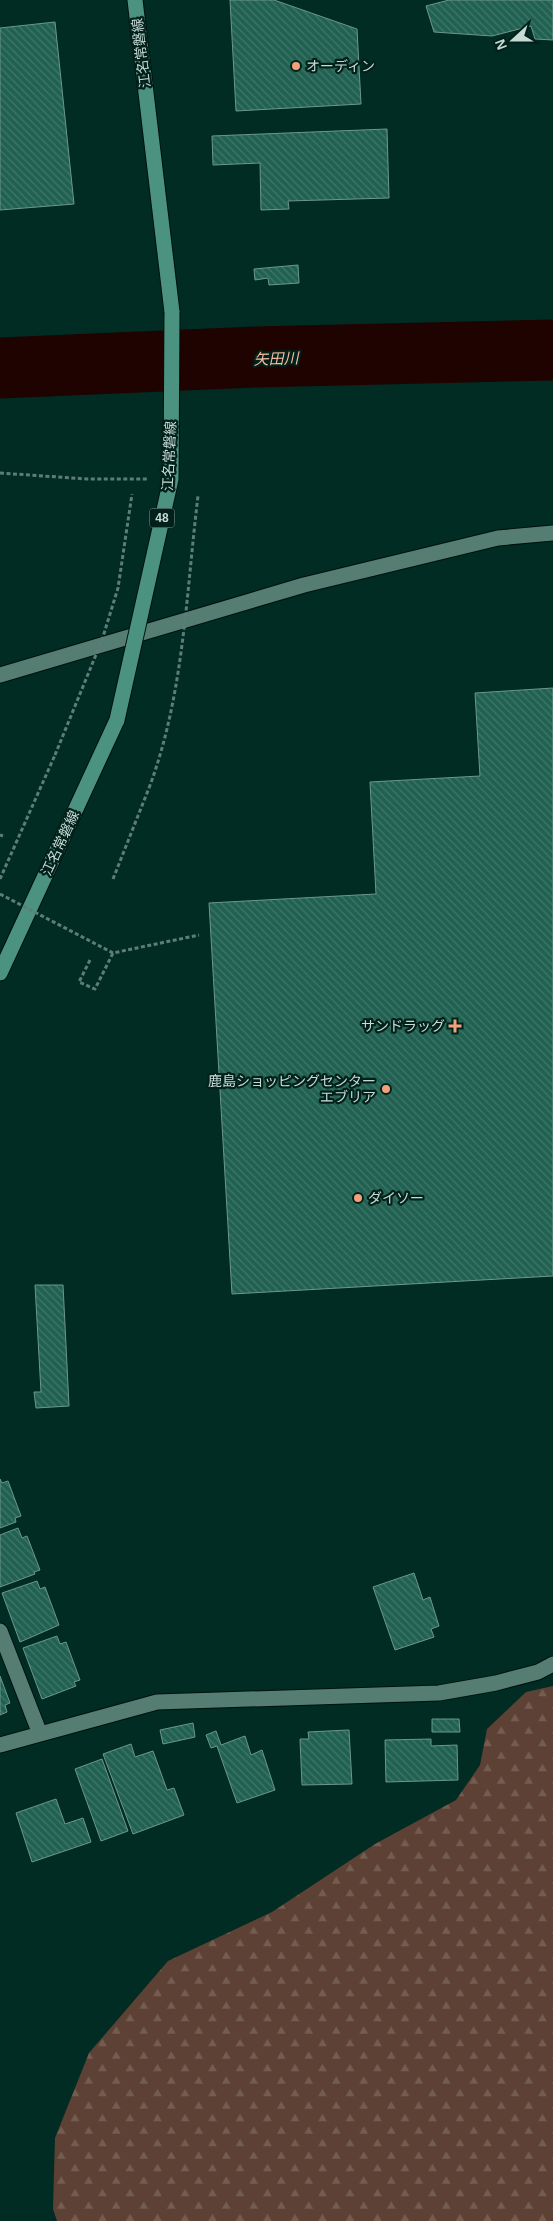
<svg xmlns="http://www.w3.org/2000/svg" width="553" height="2221" font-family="Helvetica,'Noto Sans JP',sans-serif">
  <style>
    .forest { fill: url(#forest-firs) }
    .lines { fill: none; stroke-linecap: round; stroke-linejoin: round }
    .river { stroke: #1f0300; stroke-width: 61 }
    .building { fill: url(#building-back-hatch); stroke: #6d978b }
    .street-casing { stroke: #00120d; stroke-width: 17 }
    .primary-casing { stroke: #00120d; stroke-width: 17 }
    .path { stroke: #5d7e76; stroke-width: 3; stroke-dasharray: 4 2.5; stroke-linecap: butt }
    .street { stroke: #557d72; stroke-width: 15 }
    .primary { stroke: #4b9280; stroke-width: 15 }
    .primary-bridge-casing { stroke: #00120d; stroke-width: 17; stroke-linecap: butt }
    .path-bridge { stroke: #5d7e76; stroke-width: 3; stroke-dasharray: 4 2.5; stroke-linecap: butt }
    .primary-bridge { stroke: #4b9280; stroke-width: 15 }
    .poi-dot { fill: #f1a17c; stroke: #02211a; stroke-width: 2 }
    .labels { text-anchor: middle; stroke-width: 4.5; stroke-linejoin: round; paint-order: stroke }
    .shield { fill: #02211a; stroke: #8aa39c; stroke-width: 1 }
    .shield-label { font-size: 12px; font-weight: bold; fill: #c5dbd4 }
    .street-label { font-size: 14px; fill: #c5dbd4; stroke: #02211a }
    .poi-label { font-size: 14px; fill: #c5dbd4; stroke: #02211a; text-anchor: start }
    .water-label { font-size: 15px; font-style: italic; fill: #f8bca0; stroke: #02211a }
  </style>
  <defs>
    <pattern id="forest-firs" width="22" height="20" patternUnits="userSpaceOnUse" patternTransform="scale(1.25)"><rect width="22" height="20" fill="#5d4134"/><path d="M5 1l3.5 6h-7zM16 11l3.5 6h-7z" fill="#735c50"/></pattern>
    <pattern id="building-back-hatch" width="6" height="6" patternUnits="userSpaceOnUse" patternTransform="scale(1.25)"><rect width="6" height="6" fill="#216152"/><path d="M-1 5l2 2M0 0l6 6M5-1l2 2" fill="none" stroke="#40776a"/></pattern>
  </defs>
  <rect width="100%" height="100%" fill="#012c23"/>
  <path class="forest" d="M553,1686V2221H57L53,2209L55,2138L89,2053L168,1961L272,1912L375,1844L456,1800L480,1765L487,1729L526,1692Z"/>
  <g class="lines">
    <path class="river" d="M0,368L256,357L553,350"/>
  </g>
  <path class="building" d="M230,0H274L357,29L361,104L236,111Z
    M449,0H553V40L535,39L531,26L492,36L434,32L426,6Z
    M55,22L74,204L0,210V28Z
    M387,129L389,198L288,201L289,209L261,210L260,163L213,165L212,136Z
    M298,265L299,283L269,285L268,278L255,280L254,269Z
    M553,688V1276L232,1294L209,903L376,894L370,782L480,776L475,693Z
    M35,1285H63L69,1406L36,1408L34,1392H41Z
    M0,1479L2,1483L8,1481L21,1516L15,1518L16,1522L0,1528Z
    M18,1528L22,1538L27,1536L40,1570L34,1572L35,1574L0,1587V1535Z
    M414,1573L423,1600L430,1597L439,1626L431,1629L434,1637L395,1650L373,1587Z
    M37,1581L40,1589L45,1587L59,1625L20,1642L2,1593Z
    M57,1636L60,1644L66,1642L80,1680L74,1682L76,1686L42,1699L23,1648Z
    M0,1676L10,1703L5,1705L7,1712L0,1715Z
    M432,1719H459L460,1732H432Z
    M193,1723L195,1737L163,1744L160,1730Z
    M349,1730L352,1784L302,1785L300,1739H309L308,1732Z
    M216,1731L221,1745L245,1736L251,1755L262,1750L275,1790L237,1803L217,1746L211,1748L206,1735Z
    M431,1739V1746L457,1745L458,1780L386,1782L385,1740Z
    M131,1744L135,1757L153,1751L167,1790L174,1788L184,1815L133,1834L103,1754Z
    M102,1759L128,1831L101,1841L75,1769Z
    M56,1799L65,1824L83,1818L91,1842L32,1862L16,1813Z"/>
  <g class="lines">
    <defs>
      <path id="street" d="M0,675L304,585L498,538L553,533
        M0,1631L40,1734
        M0,1745L157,1702L439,1693L496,1683L538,1672L553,1664"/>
      <path id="primary" d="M135,0L172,312
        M0,973L117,720"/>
    </defs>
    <use href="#street" class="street-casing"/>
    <use href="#primary" class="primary-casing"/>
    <path class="path" d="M0,473L87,479H147
      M0,835L3,836
      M0,879L55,755
      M113,879L149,788
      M90,960L79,982L95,989L113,953"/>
    <use href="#street" class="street"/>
    <use href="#primary" class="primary"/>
    <defs>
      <path id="primary-bridge" d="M117,720L171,479L172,312"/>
    </defs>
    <use href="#primary-bridge" class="primary-bridge-casing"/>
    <path class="path-bridge" d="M55,755L102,640L118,588L132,494
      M149,788C184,695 186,594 198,496
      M0,894L113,953L199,935"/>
    <use href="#primary-bridge" class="primary-bridge"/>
  </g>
  <g class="poi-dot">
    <circle cx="296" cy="66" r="5"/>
    <path d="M452.5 1018.5h5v5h5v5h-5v5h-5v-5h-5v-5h5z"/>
    <circle cx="386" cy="1089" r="5"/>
    <circle cx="358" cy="1198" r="5"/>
  </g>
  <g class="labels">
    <rect class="shield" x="149.5" y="508.5" width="25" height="19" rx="4"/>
    <g class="shield-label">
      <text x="162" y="522">48</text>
    </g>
    <g class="street-label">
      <text transform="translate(141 53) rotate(-97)" y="5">江名常磐線</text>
      <text transform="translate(169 456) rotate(-87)" y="5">江名常磐線</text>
      <text transform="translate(60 843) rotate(-65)" y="5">江名常磐線</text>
    </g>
    <g class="poi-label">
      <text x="306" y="71">オーディン</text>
      <text x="445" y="1031" text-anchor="end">サンドラッグ</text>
      <text x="376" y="1086" text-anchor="end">鹿島ショッピングセンター<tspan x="376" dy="16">エブリア</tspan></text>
      <text x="368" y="1203">ダイソー</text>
    </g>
    <g class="water-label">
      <text transform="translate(276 359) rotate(-2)" y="5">矢田川</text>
    </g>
  </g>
  <g transform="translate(513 40) rotate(249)" stroke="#02211a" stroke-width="4" paint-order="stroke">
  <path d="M0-4L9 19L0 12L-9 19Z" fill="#c5dbd4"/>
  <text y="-8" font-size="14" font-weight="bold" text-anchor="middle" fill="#c5dbd4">N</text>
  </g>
</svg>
